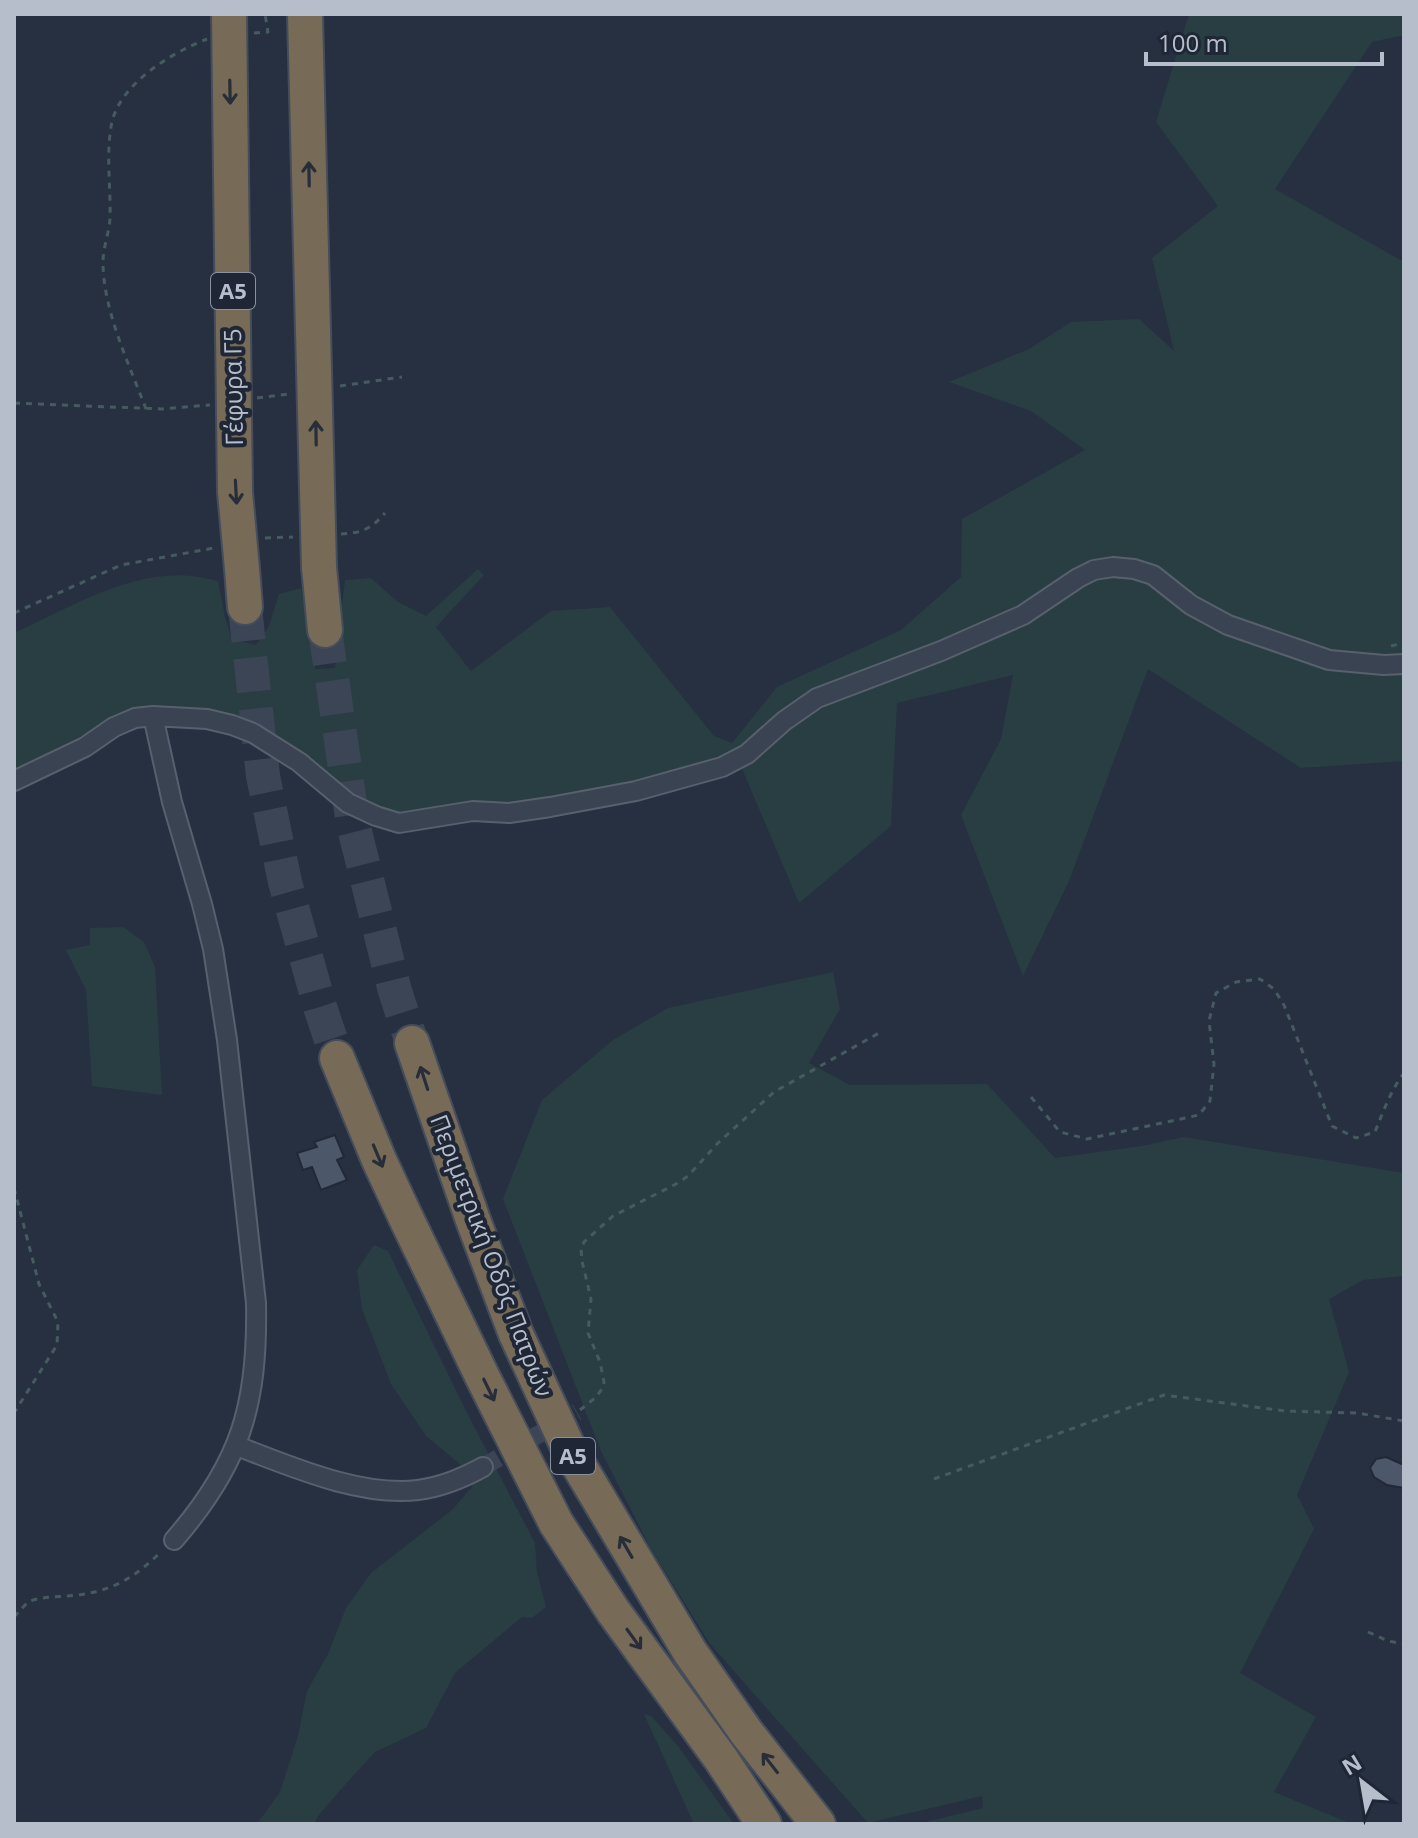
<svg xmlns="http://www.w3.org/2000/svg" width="1418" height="1838" font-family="'Open Sans',sans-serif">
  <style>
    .green { fill: #283e42 }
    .building { fill: #4c576a; stroke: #212938; stroke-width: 2 }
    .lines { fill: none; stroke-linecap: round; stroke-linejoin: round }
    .street-tunnel { stroke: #3c4556; stroke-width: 18; stroke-dasharray: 18 9; stroke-linecap: butt }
    .highway-tunnel { stroke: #3c4556; stroke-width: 34; stroke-dasharray: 34 17; stroke-linecap: butt }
    .street-casing { stroke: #58606e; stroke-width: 22 }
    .highway-casing { stroke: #454d5b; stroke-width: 38 }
    .path { stroke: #465b5f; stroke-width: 3; stroke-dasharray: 6 6; stroke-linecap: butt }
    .street { stroke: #3a4351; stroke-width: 18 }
    .highway { stroke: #776b57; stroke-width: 34 }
    .highway-bridge-casing { stroke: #454d5b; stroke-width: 38; stroke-linecap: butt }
    .highway-bridge { stroke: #776b57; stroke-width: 34 }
    .oneway { stroke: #282e39 }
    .labels { text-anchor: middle; stroke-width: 8; stroke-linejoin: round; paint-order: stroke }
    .shield { fill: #1f2736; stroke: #89919e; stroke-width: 2 }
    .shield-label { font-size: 22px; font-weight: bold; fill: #b7becb }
    .street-label { font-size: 24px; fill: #b7becb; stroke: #1f2736 }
  </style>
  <rect width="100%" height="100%" fill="#263041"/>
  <path class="green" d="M1189,14H1404V35L1372,42L1275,189L1404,262V761L1301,768L1148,669L1069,881L1023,976L961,815L1001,739L1013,675L897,703L891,826L799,903L735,752L721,760L627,786L518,807L402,818L358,801L227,718L113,720L14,770V633C70,608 129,570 193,576C201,577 210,579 218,581L225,617L232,639L256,645L269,626L279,594L301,588L315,669L335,668L345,580L371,578L398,602L426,616L478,569L484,575L436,627L471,671L551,611L610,607L714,736L732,743L777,687L901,630L961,577L962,519L1085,450L1031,411L949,382L1029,349L1071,322L1139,319L1174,351L1152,258L1218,206L1156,122Z
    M123,927L144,942L155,967L162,1095L92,1086L86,990L66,950L90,945V928Z
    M833,972L840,1009L809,1063L850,1085L987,1084L1055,1158L1142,1146L1184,1137L1404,1173V1276L1363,1280L1329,1299L1349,1372L1297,1495L1314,1529L1240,1673L1316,1717L1274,1792L1352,1824H918L983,1808L982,1796L868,1823L710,1644L651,1549L601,1451L503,1199L542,1100L613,1040L668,1008Z
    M374,1245L388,1251L467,1413L535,1543L537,1572L546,1607L532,1618L522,1617L455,1673L426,1728L375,1752L344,1786L318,1816L314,1824H257L280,1792L298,1736L307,1691L328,1654L346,1608L371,1573L452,1510L472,1487L461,1465L426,1436L391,1384L362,1309L357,1270Z
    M644,1714L651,1716L678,1746L734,1824H694Z"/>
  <path class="building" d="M335,1135L344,1157L337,1160L347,1180L321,1190L312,1167L303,1170L297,1153L317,1147L314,1142Z
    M1386,1457L1404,1465V1488L1387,1485L1374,1477L1370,1468L1376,1459Z"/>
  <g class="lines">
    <path class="street-tunnel" d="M483,1467L577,1412"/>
    <path class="highway-tunnel" d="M245,607L263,776L285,882L320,1007L337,1058
      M325,630L353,824L395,991L412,1043"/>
    <defs>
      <path id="street" d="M153,716L172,802L202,904L213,949L227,1040L256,1303C258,1404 241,1463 174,1540
        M14,781L85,747L114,727L135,718L153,716L207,719L232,725L253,733L299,762L348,803L376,816L399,823L473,811L509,813L550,807L636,791L722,767L747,754L784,721L817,698L941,651L1023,615L1078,578L1094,570L1113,567L1134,569L1153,575L1191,605L1228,625L1329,660L1384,665L1404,664
        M237,1446C290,1466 360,1497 418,1490C442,1487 463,1478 483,1467"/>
      <path id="highway" d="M319,567L325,630
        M242,569L245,607
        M412,1043L473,1220L516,1334L569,1449L690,1652L746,1732L818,1824
        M337,1058L379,1160L406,1218L482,1376L556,1523L613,1611L721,1759L764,1824"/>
    </defs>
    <use href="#street" class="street-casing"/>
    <use href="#highway" class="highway-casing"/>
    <path class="path" d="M254,33L268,32L265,14
      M340,386L402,377
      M257,398L289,394
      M14,403L162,409L210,405
      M146,409C129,364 103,310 103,262C103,248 109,233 110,219C111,189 106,157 111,127C117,85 171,53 207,39
      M341,534C362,533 371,529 385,513
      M265,538L293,537
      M14,613L121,565L214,548
      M1391,646L1404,643
      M1031,1097L1060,1132L1087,1139L1199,1115L1210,1101L1214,1064L1209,1021L1216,993L1236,982L1260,979L1274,989L1284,1005L1332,1126L1356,1138L1375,1132C1383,1112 1391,1090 1404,1073
      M14,1188L39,1284L58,1322L57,1345L14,1413
      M580,1410L595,1398L602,1389L604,1382L600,1362L588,1333L591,1299L582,1261L581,1249L584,1242L613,1216L676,1184L688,1176L718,1143L774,1092L879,1033
      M934,1479L1164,1395L1285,1411L1357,1413L1404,1421
      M14,1617L27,1603L33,1600C48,1596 63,1597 78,1595C115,1590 135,1577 162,1551
      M1368,1632L1388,1641L1404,1644"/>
    <use href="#street" class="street"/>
    <use href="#highway" class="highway"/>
    <defs>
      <path id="highway-bridge" d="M229,14L235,492L242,569
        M305,14L319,567"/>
    </defs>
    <use href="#highway-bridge" class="highway-bridge-casing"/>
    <use href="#highway-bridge" class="highway-bridge"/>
  </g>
  <defs><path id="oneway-shaft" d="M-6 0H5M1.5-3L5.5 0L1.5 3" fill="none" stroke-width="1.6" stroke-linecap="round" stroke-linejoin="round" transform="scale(2)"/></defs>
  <g class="oneway">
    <use href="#oneway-shaft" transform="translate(230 92) rotate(89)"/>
    <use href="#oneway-shaft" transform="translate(309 174) rotate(-91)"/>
    <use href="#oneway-shaft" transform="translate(316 433) rotate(-91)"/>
    <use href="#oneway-shaft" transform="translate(236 492) rotate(87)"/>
    <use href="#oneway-shaft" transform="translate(424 1078) rotate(-108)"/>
    <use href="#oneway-shaft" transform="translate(378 1156) rotate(67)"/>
    <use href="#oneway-shaft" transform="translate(489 1390) rotate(64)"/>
    <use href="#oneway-shaft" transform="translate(626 1547) rotate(-120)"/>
    <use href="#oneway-shaft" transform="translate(634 1639) rotate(54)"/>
    <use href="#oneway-shaft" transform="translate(770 1763) rotate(-128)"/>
  </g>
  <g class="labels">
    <g class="shield">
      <rect x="211" y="273" width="44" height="36" rx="6"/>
      <rect x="551" y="1438" width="44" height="36" rx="6"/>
    </g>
    <g class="shield-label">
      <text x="233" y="299">Α5</text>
      <text x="573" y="1464">Α5</text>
    </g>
    <g class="street-label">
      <text transform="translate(234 387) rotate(-91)" y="8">Γέφυρα Γ5</text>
      <text transform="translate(491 1256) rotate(69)" y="8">Περιμετρική Οδός Πατρών</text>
    </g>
  </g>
  <rect width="1418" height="1838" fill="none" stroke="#b7becb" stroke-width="32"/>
  <g transform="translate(1362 1782) rotate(329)" stroke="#1f2736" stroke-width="6" paint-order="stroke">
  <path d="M0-6L14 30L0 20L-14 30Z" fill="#b7becb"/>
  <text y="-12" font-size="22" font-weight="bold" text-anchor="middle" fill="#b7becb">N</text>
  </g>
  <path d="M1146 52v12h236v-12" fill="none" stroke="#b7becb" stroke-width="4"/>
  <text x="1158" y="52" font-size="24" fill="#b7becb" stroke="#1f2736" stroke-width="6" paint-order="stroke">100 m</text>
</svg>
